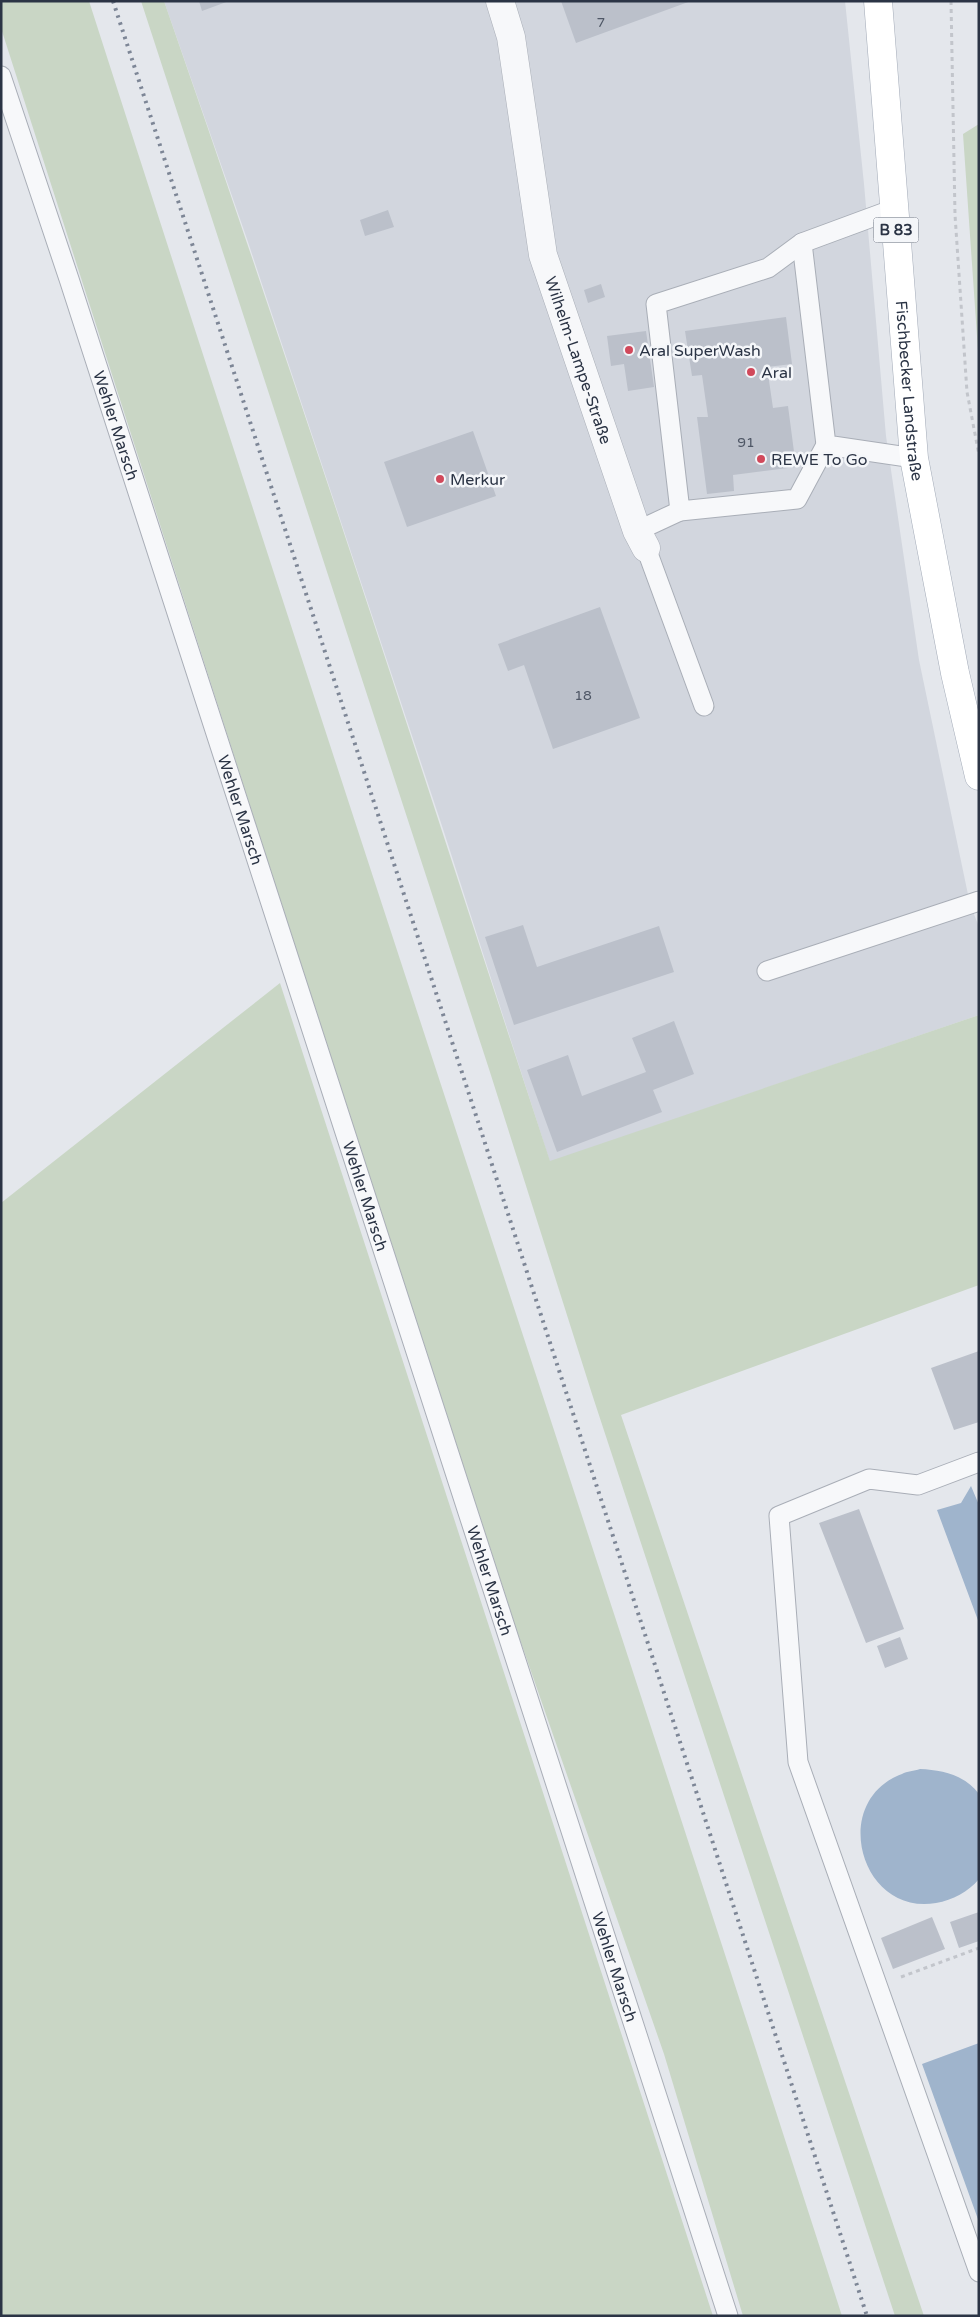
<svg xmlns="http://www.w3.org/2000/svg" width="980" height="2317" font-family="'Varela Round',sans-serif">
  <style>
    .built { fill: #d2d6de }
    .green { fill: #c9d6c5 }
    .water { fill: #9fb4cc }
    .building { fill: #bbc0ca }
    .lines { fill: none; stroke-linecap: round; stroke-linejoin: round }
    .service-casing { stroke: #a9aeb7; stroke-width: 21 }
    .minor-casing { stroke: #a9aeb7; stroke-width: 29 }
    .primary-casing { stroke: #a3abb8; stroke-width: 29 }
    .path { stroke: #c2c5cb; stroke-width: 3; stroke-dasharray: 4 4; stroke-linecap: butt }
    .service { stroke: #f7f8fa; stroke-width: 19 }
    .minor { stroke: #f7f8fa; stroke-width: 28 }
    .primary { stroke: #fff; stroke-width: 28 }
    .rail { stroke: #7d8696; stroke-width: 4; stroke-dasharray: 2.5 5; stroke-linecap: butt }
    .poi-dot { fill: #d1495b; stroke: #f4f6f9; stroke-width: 2 }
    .labels { text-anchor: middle; stroke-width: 5; stroke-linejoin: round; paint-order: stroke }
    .number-label { font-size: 14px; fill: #4f5766 }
    .shield { fill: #f4f6f9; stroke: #676e7b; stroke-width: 1 }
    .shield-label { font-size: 15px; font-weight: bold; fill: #2b3445 }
    .poi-label { font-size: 16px; fill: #2b3445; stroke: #f4f6f9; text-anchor: start }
    .street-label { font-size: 16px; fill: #2b3445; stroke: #f4f6f9 }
  </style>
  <rect width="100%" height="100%" fill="#e4e7ec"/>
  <path class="built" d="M164,1H845L864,184L886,436L919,660L970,904L979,927V1015L550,1162L444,832L247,239Z"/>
  <path class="green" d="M1,1H89C337,774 593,1543 842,2316H743L664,2054L517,1631L261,840L1,28Z
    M141,1H164C298,386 423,774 550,1161L979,1015V1285L621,1415L924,2316H895L592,1394L489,1069Z
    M979,124V365L963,134Z
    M280,983L713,2316H1V1203Z"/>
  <path class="water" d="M971,1486L979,1505V1623L937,1510L961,1503Z
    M920,1769C942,1770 965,1775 979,1794V1879C968,1892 953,1900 936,1903C860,1916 829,1801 902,1774C907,1771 914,1771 920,1769Z
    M979,2043V2222L922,2064Z"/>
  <path class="building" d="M199,1H229L202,11Z
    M561,1H691L576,43Z
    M388,210L394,227L365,236L360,220Z
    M601,284L605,297L588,303L584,290Z
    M786,317L792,364L767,367L773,408L788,406L796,467L733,475L734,491L707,494L697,417H708L702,375L692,376L685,331Z
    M646,331L654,387L628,391L624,364L611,366L607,336Z
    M473,431L496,496L407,527L384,462Z
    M600,607L640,718L553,749L524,665L508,671L498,644Z
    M523,925L537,967L659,926L674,972L514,1025L485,937Z
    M674,1021L694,1074L653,1090L662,1112L557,1152L527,1070L568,1055L582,1096L646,1072L632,1038Z
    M979,1351V1422L954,1430L931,1368Z
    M859,1509L904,1629L866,1643L819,1523Z
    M900,1637L908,1659L885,1668L877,1646Z
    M979,1912V1941L959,1948L950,1922Z
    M932,1917L945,1949L893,1969L881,1938Z"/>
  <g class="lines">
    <defs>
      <g id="service">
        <path id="s1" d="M1,76L69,279L728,2316"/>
        <path d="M894,209L802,243L826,445L914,458"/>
        <path d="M802,243L768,268L656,304L680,511L797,499L826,445"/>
        <path d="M637,531L680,511"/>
        <path d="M646,548L704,706"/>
        <path d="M767,971L979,901"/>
        <path d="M979,1462L918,1485L869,1479L779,1516L798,1762L979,2272"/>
      </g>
      <g id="minor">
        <path id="s2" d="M500,1L511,37L543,255L637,531L646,548"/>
      </g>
      <g id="primary">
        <path id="s3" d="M878,1L914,458L955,673L979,776"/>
      </g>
    </defs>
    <use href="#service" class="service-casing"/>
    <use href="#minor" class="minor-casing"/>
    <use href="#primary" class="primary-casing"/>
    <path class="path" d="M951,1L955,215L967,392L979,455
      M901,1977L979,1948"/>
    <use href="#service" class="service"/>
    <use href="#minor" class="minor"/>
    <use href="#primary" class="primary"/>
    <path class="rail" d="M113,1L867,2316"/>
  </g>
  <g class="poi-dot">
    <circle cx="629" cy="350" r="5"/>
    <circle cx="751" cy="372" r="5"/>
    <circle cx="761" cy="459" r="5"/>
    <circle cx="440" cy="479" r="5"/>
  </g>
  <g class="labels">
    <g class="number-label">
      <text x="601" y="27">7</text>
      <text x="746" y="447">91</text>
      <text x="583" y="700">18</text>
    </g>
    <rect class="shield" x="873.5" y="217.5" width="45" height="25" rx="4"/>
    <g class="shield-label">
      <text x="896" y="235">B 83</text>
    </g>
    <g class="poi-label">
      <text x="639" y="356">Aral SuperWash</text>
      <text x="761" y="378">Aral</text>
      <text x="771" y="465">REWE To Go</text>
      <text x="450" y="485">Merkur</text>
    </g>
    <g class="street-label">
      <text dy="6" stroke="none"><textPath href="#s2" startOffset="369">Wilhelm-Lampe-Straße</textPath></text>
      <text dy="6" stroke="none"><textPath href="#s3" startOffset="391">Fischbecker Landstraße</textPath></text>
      <text dy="6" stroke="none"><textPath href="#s1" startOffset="368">Wehler Marsch</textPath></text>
      <text dy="6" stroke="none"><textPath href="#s1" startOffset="772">Wehler Marsch</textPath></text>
      <text dy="6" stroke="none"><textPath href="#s1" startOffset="1178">Wehler Marsch</textPath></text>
      <text dy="6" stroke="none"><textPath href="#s1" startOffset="1582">Wehler Marsch</textPath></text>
      <text dy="6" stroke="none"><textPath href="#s1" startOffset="1988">Wehler Marsch</textPath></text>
    </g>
  </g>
  <rect width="980" height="2317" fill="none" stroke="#2b3445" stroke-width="5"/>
</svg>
